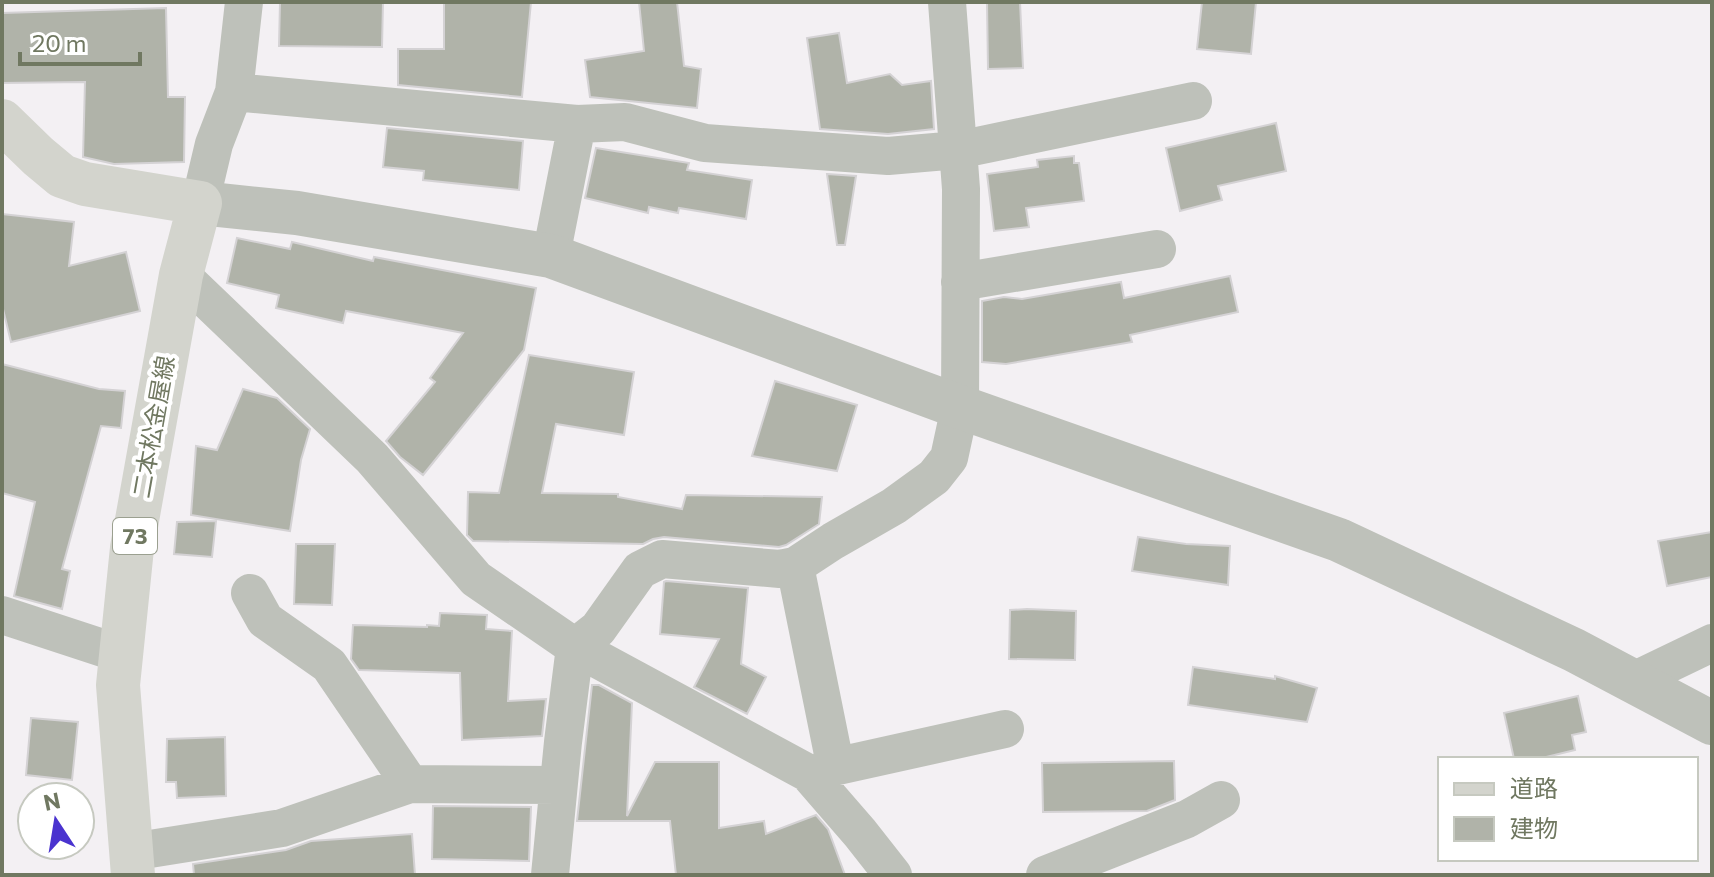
<svg xmlns="http://www.w3.org/2000/svg" width="1714" height="877" font-family="Commissioner,'Noto Sans JP',sans-serif">
  <style>
    .building { fill: #b0b3a9; stroke: #d4d2d4; stroke-width: 2 }
    .lines { fill: none; stroke-linecap: round; stroke-linejoin: round }
    .minor { stroke: #bec1ba; stroke-width: 38 }
    .tertiary { stroke: #bec1ba; stroke-width: 44 }
    .primary { stroke: #d3d4cd; stroke-width: 44 }
    .labels { text-anchor: middle; stroke-width: 8; stroke-linejoin: round; paint-order: stroke }
    .shield { fill: #fff; stroke: #9ba090; stroke-width: 2 }
    .shield-label { font-size: 22px; font-weight: bold; fill: #707861 }
    .street-label { font-size: 24px; fill: #707861; stroke: #fff }
  </style>
  <rect width="100%" height="100%" fill="#f3f0f3"/>
  <path class="building" d="M280,2H383L382,47L279,46Z
    M444,2H531L522,97L398,85V49H444Z
    M639,2H677L684,66L701,69L697,108L590,97L585,60L644,51Z
    M987,2H1020L1023,68L988,69Z
    M1202,2H1256L1251,54L1197,49Z
    M166,8L168,97H185L184,162L114,164L83,157L85,82L2,83V13Z
    M839,33L847,83L890,74L902,85L931,81L934,129L888,134L820,129L807,38Z
    M1276,123L1286,171L1218,186L1222,200L1180,211L1166,148Z
    M387,128L523,141L519,190L423,180L424,171L383,167Z
    M596,148L689,163L687,170L752,180L746,219L679,208L678,213L649,207L648,213L585,198Z
    M1074,156V163H1079L1084,201L1026,208L1029,227L994,231L987,174L1038,167L1037,160Z
    M827,174L856,176L845,245H837Z
    M2,214L74,222L69,266L126,252L140,311L11,342L2,305Z
    M237,238L290,249L292,242L373,261L374,257L536,288L524,350L423,475L400,457L386,441L435,382L430,378L463,333L346,311L343,323L276,308L279,295L227,283Z
    M1230,276L1238,312L1130,335L1132,342L1006,364L982,362V301L1004,297L1022,299L1121,282L1124,298Z
    M529,355L634,372L624,435L556,424L542,493L618,494V497L682,509L686,495L822,497L819,524L786,545L779,547L664,537L653,539L643,544L473,541L467,535L468,492L499,493Z
    M2,364L99,389L125,391L121,428L101,426L62,569L70,571L62,609L14,596L35,502L2,493Z
    M775,381L857,405L837,471L752,456Z
    M243,389L277,398L310,429L301,460L290,531L191,515L196,446L217,450Z
    M216,521L212,557L174,554L177,522Z
    M1712,532V577L1667,586L1658,541Z
    M1138,537L1186,544L1230,546L1228,585L1132,571Z
    M296,544H335L332,605L294,604Z
    M666,581L748,588L741,664L766,677L747,714L694,687L719,639L660,634L664,582Z
    M1027,609L1076,611L1075,660L1009,659L1010,610Z
    M440,613L487,615L486,629L512,631L508,701L546,699L542,736L462,740L460,673L359,670L351,659L353,625L427,627V625L439,626Z
    M1193,667L1275,679V676L1317,688L1307,722L1188,705Z
    M592,685H599L632,703L627,816L655,762H719V828L764,821L766,834L816,815L828,829L845,875H676L670,821H577Z
    M1578,696L1586,732L1572,735L1575,750L1538,759H1514L1504,713Z
    M31,718L78,722L72,780L26,775Z
    M225,737L226,796L177,798L176,782H166L167,739Z
    M1174,761L1175,800L1147,811L1043,812L1042,763Z
    M433,806L531,807L529,861L432,859Z
    M412,834L415,875H194L193,864L286,850L311,841Z"/>
  <g class="lines">
    <path class="minor" d="M234,92L244,2
      M577,124L625,122L705,143L888,156L958,150L1193,101
      M200,203L214,144L234,92L577,124L551,256
      M181,275L372,458L476,579L575,647L808,773L860,833L893,875
      M960,282L1157,249
      M795,566L833,754L823,790
      M250,593L265,620L329,665L410,784
      M2,615L121,654
      M1633,681L1712,643
      M829,768L1005,729
      M131,852L282,828L410,784L558,785
      M550,875L563,742L575,647L598,629L640,570L662,559L780,569L795,566L833,541L894,506L934,477L949,458L960,407L961,189L947,2
      M1045,875L1187,819L1221,800"/>
    <path class="tertiary" d="M200,203L297,213L551,256L960,407L1339,540L1574,650L1712,723"/>
    <path class="primary" d="M2,121L38,156L62,176L85,184L200,203L181,275L132,548L118,685L133,875"/>
  </g>
  <g class="labels">
    <rect class="shield" x="113" y="518" width="44" height="36" rx="6"/>
    <g class="shield-label">
      <text x="135" y="544">73</text>
    </g>
    <g class="street-label">
      <text transform="translate(154 427) rotate(-80)" y="8">二本松金屋線</text>
    </g>
  </g>
  <rect width="1714" height="877" fill="none" stroke="#707861" stroke-width="8"/>
  <rect x="1438" y="757" width="260" height="104" fill="#ffffff" stroke="#c6c9c0" stroke-width="2"/>
  <rect x="1454" y="783" width="40" height="12" fill="#d3d4cd" stroke="#c6c9c0" stroke-width="2"/>
  <text x="1510" y="797" font-size="24" fill="#707861">道路</text>
  <rect x="1454" y="817" width="40" height="24" fill="#b0b3a9" stroke="#c6c9c0" stroke-width="2"/>
  <text x="1510" y="837" font-size="24" fill="#707861">建物</text>
  <g transform="translate(56 821) rotate(348)"><circle r="38" fill="#ffffff" stroke="#c6c9c0" stroke-width="2"/>
  <path d="M0-6L14 30L0 20L-14 30Z" fill="#4a33cf"/>
  <text y="-12" font-size="22" font-weight="bold" text-anchor="middle" fill="#707861">N</text>
  </g>
  <path d="M20 52v12h120v-12" fill="none" stroke="#707861" stroke-width="4"/>
  <text x="32" y="52" font-size="24" fill="#707861" stroke="#ffffff" stroke-width="6" paint-order="stroke">20 m</text>
</svg>
